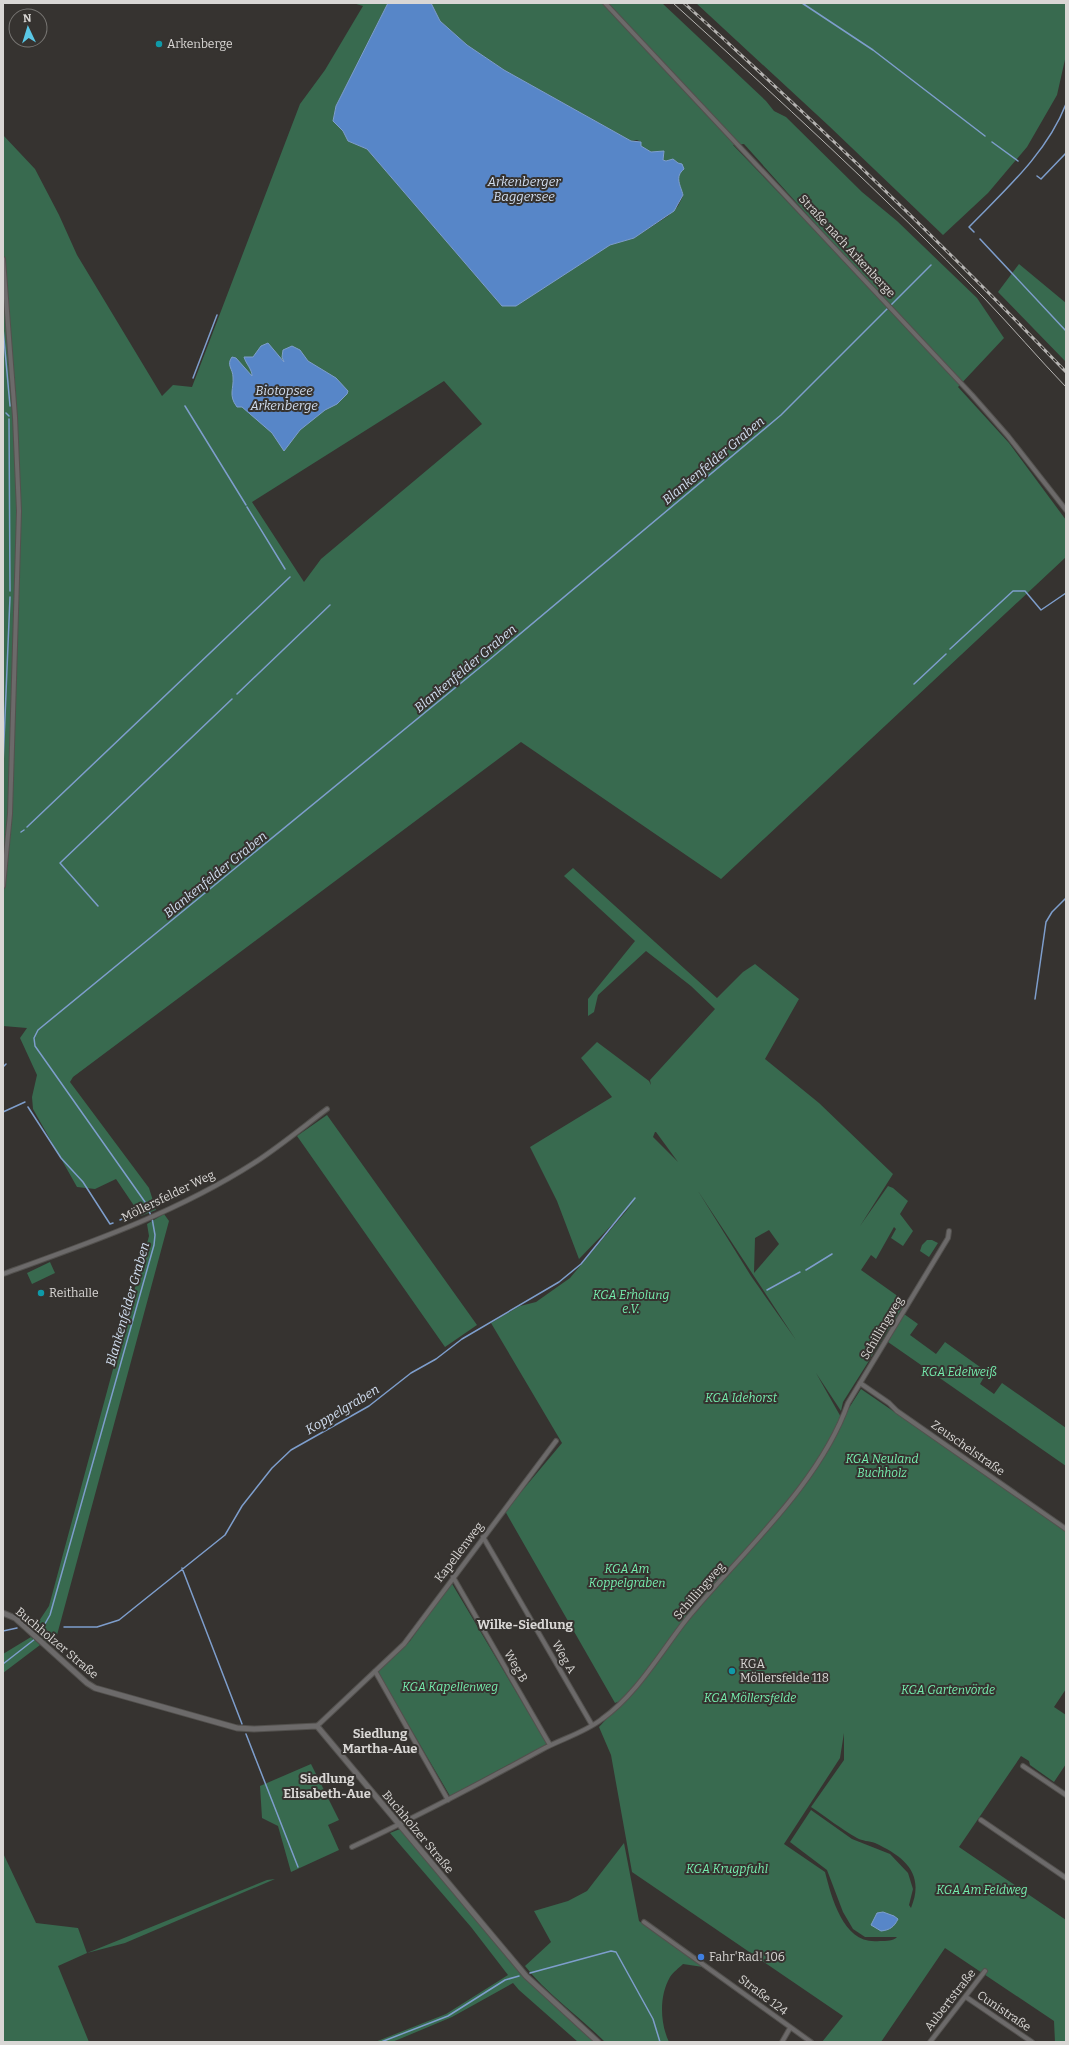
<svg xmlns="http://www.w3.org/2000/svg" width="1069" height="2045" font-family="Bitter,serif">
  <style>
    .green { fill: #386a4f; fill-rule: evenodd }
    .water { fill: #5786c8; stroke: #7e9ecc }
    .lines { fill: none; stroke-linecap: round; stroke-linejoin: round }
    .stream { stroke: #7e9ecc; stroke-width: 1.5 }
    .minor-casing { stroke: #53514e; stroke-width: 6 }
    .tertiary-casing { stroke: #53514e; stroke-width: 7 }
    .minor { stroke: #6c6a6a; stroke-width: 4 }
    .tertiary { stroke: #6c6a6a; stroke-width: 5 }
    .tram { stroke: #b5b3b1; stroke-width: 1 }
    .rail-casing { stroke: #b5b3b1; stroke-width: 3 }
    .rail { stroke: #363330; stroke-width: 1.5; stroke-dasharray: 4.5; stroke-linecap: butt }
    .culture-dot { fill: #0f9aa8; stroke: #363330; stroke-width: 1.5 }
    .shop-dot { fill: #3f7fe0; stroke: #363330; stroke-width: 1.5 }
    .labels { text-anchor: middle; stroke-width: 4; stroke-linejoin: round; paint-order: stroke }
    .poi-label { font-size: 12px; fill: #d9d7d5; stroke: #363330; text-anchor: start }
    .street-label { font-size: 12px; fill: #d9d7d5; stroke: #363330 }
    .park-label { font-size: 12px; font-style: italic; fill: #76efaf; stroke: #363330 }
    .water-label { font-size: 13px; font-style: italic; fill: #d1def0; stroke: #363330 }
    .neighbourhood-label { font-size: 13px; font-weight: bold; fill: #d9d7d5; stroke: #363330 }
  </style>
  <rect width="100%" height="100%" fill="#363330"/>
  <path class="green" d="M353,3H388L336,106L333,121L343,131L348,141L367,149L502,306H515L610,245L634,238L668,216L678,206L683,196C682,191 679,187 678,183C677,171 685,170 673,159L666,161L663,160L664,152H651L640,146L641,142L637,140L631,141L504,70L467,45L440,21L431,3H662L766,101L774,111L786,117L862,192L897,221L977,298L1004,338L958,387L1009,443L1066,520V557L721,879L521,742L73,1077L70,1082L149,1188L156,1210L141,1216L116,1179L95,1189L77,1187L33,1109L32,1097L37,1075L20,1038L27,1028L3,1026V135L35,169L59,215L77,255L162,396L173,385L192,387L300,104L325,70L363,6ZM744,144L854,267L852,269L733,145ZM444,381L482,424L321,559L304,582L252,502Z
    M696,3H1066V55L1057,95L1027,147L988,193L943,235L829,126Z
    M1019,264L1066,303V362L998,292Z
    M573,868L717,998L743,972L755,964L799,999L765,1059L819,1103L893,1174L860,1226L888,1186L893,1188L908,1201L900,1214L913,1231L903,1246L891,1238L896,1229L894,1227L876,1259L871,1255L861,1270L906,1302L843,1402L841,1411L816,1373L842,1419L861,1389L1066,1530V1689L1054,1707L1066,1715V1764L1054,1782L1030,1765L1029,1761L1021,1756L959,1847L1066,1920V2042H1055L1054,2021L945,1948L881,2042H822L843,2016L632,1872L611,1755L599,1727L625,1699L615,1703L505,1511L562,1443L491,1323L520,1306L536,1302L570,1278L633,1203L579,1259L557,1201L530,1147L612,1097L581,1058L597,1042L649,1081L651,1085L650,1080L715,1009L691,986L646,951L598,995L594,1012L588,1016V999L635,941L564,876ZM655,1132H656L678,1162L653,1137ZM698,1191L796,1340L751,1276ZM769,1230L779,1244L754,1273L755,1238ZM844,1733V1760L811,1807C826,1817 841,1829 857,1838C862,1841 869,1841 875,1843C905,1857 925,1874 911,1908L909,1905L913,1889L908,1873L890,1854L852,1839L811,1810L790,1842L827,1870L843,1912L853,1929L865,1937H897C894,1941 886,1941 880,1941C844,1946 832,1899 825,1872L784,1844L840,1758Z
    M327,1115L477,1325L445,1347L297,1136Z
    M164,1214L169,1221L57,1635L47,1643L33,1630L49,1606L149,1236L147,1224Z
    M927,1240H932L938,1243L929,1257L920,1251L922,1245Z
    M50,1262L55,1273L32,1284L27,1273Z
    M904,1314L918,1324L910,1335L936,1354L945,1342L987,1372L980,1384L994,1394L1002,1383L1066,1428V1466L888,1342Z
    M451,1582L547,1744L450,1796L377,1671L410,1641Z
    M31,1637L40,1645L3,1673V1654Z
    M311,1764L339,1820L328,1825L339,1850L291,1872L278,1826L262,1818L260,1786Z
    M400,1829L525,1977L595,2042H578L519,1990L513,1983L452,2017L402,2038L392,2042H375L446,2014L508,1975L471,1927L390,1833Z
    M624,1843L639,1921L703,1967L683,1964C679,1968 673,1972 670,1977C659,1996 660,2023 669,2042H605C579,2016 548,1995 525,1966L551,1942L534,1911L568,1901L587,1891Z
    M3,1853L36,1923L78,1928L87,1953L267,1880L275,1879L125,1943L87,1953L58,1966L89,2042H3Z"/>
  <path class="water" d="M388,3H431L440,21L467,45L504,70L631,141L641,142V146L651,152L664,151L663,160L666,161L673,159L678,163L682,164L684,169C674,177 681,186 683,195L674,211L634,238L610,245L516,306H502L367,149L348,141L343,131L333,121L336,106Z
    M268,343L284,362L282,357L283,350L292,346L300,350L308,361L336,378L348,391L347,394L337,404L325,410L300,430L284,451L272,433L242,407H237C228,395 234,389 233,377C233,369 226,365 232,357L236,358L252,376C252,369 246,364 244,357H253L261,346Z
    M883,1912L894,1916L898,1919C894,1927 890,1930 881,1931L871,1925L877,1913Z"/>
  <g class="lines">
    <path class="stream" d="M802,3L873,50L985,136
      M992,142L1018,161
      M1037,176L1041,179L1066,153
      M974,232L969,227C1005,190 1047,153 1066,104
      M980,239L1066,331
      M3,328L10,406
      M193,378L217,315
      M185,406L246,505
      M6,413L9,416
      M9,419L10,591
      M247,507L285,569
      M950,649L1013,591H1025L1041,610L1066,593
      M914,684L946,654
      M237,694L330,605
      M3,765L10,597
      M27,827L290,577
      M21,832L24,830
      M98,906L60,863L232,699
      M1035,999L1046,922L1052,912L1066,898
      M3,1067L6,1064
      M28,1107L61,1158L83,1182L110,1224L113,1223
      M3,1112L25,1102
      M120,1220L135,1213
      M806,1270L832,1254
      M767,1290L800,1272
      M182,1568L242,1724
      M64,1627H97L119,1620L225,1535L242,1506L272,1468L291,1450L369,1406L411,1373L436,1359L462,1339L559,1282L581,1264L635,1198
      M3,1631L17,1628
      M38,1636L50,1615L154,1245L155,1235L152,1218L145,1202L35,1046L34,1038L38,1030L489,660L781,415L931,265
      M3,1664L35,1639
      M246,1734L298,1867
      M530,1973L611,1951L616,1952L653,2019L660,2042
      M381,2042L448,2016L505,1980L519,1976"/>
    <defs>
      <path id="minor" d="M605,3L972,395L1008,436L1066,510
        M3,259L15,417L19,511L10,814L3,886
        M3,1274C89,1243 176,1213 254,1163C279,1147 303,1127 327,1109
        M860,1383L889,1403L897,1411L1066,1529
        M483,1537L592,1725
        M453,1577L550,1745
        M375,1671L448,1800
        M317,1726L404,1644L556,1441
        M1023,1766L1066,1795
        M981,1820L1066,1878
        M352,1847C416,1817 479,1784 541,1750C561,1739 584,1733 602,1719C637,1694 660,1653 686,1620C740,1554 820,1484 848,1403L948,1238L949,1231
        M644,1922L811,2042
        M966,1997L1032,2042
        M782,2042L790,2028
        M930,2042L985,1971"/>
      <path id="tertiary" d="M3,1613L15,1618L87,1683L95,1688L237,1728L254,1729L317,1726L526,1976L598,2042"/>
    </defs>
    <use href="#minor" class="minor-casing"/>
    <use href="#tertiary" class="tertiary-casing"/>
    <use href="#minor" class="minor"/>
    <use href="#tertiary" class="tertiary"/>
    <path class="tram" d="M673,3C779,99 884,196 984,298C1012,327 1038,358 1066,387"/>
    <defs>
      <path id="rail" d="M684,3C816,122 943,244 1066,372"/>
    </defs>
    <use href="#rail" class="rail-casing"/>
    <use href="#rail" class="rail"/>
  </g>
  <g class="culture-dot">
    <circle cx="159" cy="44" r="4"/>
    <circle cx="41" cy="1293" r="4"/>
    <circle cx="732" cy="1671" r="4"/>
  </g>
  <circle class="shop-dot" cx="701" cy="1957" r="4"/>
  <g class="labels">
    <g class="poi-label">
      <text x="167" y="48">Arkenberge</text>
      <text x="49" y="1297">Reithalle</text>
      <text x="740" y="1668">KGA<tspan x="740" dy="14">Möllersfelde 118</tspan></text>
      <text x="709" y="1961">Fahr'Rad! 106</text>
    </g>
    <g class="street-label">
      <text transform="translate(847 246) rotate(47)" y="4">Straße nach Arkenberge</text>
      <text transform="translate(168 1196) rotate(-26)" y="4">Möllersfelder Weg</text>
      <text transform="translate(882 1328) rotate(-59)" y="4">Schillingweg</text>
      <text transform="translate(968 1448) rotate(35)" y="4">Zeuschelstraße</text>
      <text transform="translate(459 1552) rotate(-53)" y="4">Kapellenweg</text>
      <text transform="translate(699 1591) rotate(-49)" y="4">Schillingweg</text>
      <text transform="translate(57 1643) rotate(40)" y="4">Buchholzer Straße</text>
      <text transform="translate(564 1657) rotate(60)" y="4">Weg A</text>
      <text transform="translate(516 1666) rotate(60)" y="4">Weg B</text>
      <text transform="translate(418 1832) rotate(50)" y="4">Buchholzer Straße</text>
      <text transform="translate(763 1995) rotate(37)" y="4">Straße 124</text>
      <text transform="translate(950 2000) rotate(-52)" y="4">Aubertstraße</text>
      <text transform="translate(1004 2011) rotate(34)" y="4">Cunistraße</text>
    </g>
    <g class="park-label">
      <text x="631" y="1299">KGA Erholung<tspan x="631" dy="14">e.V.</tspan></text>
      <text x="959" y="1376">KGA Edelweiß</text>
      <text x="741" y="1402">KGA Idehorst</text>
      <text x="882" y="1463">KGA Neuland<tspan x="882" dy="14">Buchholz</tspan></text>
      <text x="627" y="1573">KGA Am<tspan x="627" dy="14">Koppelgraben</tspan></text>
      <text x="450" y="1691">KGA Kapellenweg</text>
      <text x="948" y="1694">KGA Gartenvörde</text>
      <text x="750" y="1702">KGA Möllersfelde</text>
      <text x="727" y="1873">KGA Krugpfuhl</text>
      <text x="982" y="1894">KGA Am Feldweg</text>
    </g>
    <g class="water-label">
      <text x="524" y="186">Arkenberger<tspan x="524" dy="15">Baggersee</tspan></text>
      <text x="284" y="395">Biotopsee<tspan x="284" dy="15">Arkenberge</tspan></text>
      <text transform="translate(713 460) rotate(-40)" y="5">Blankenfelder Graben</text>
      <text transform="translate(465 668) rotate(-40)" y="5">Blankenfelder Graben</text>
      <text transform="translate(215 874) rotate(-39)" y="5">Blankenfelder Graben</text>
      <text transform="translate(127 1304) rotate(-74)" y="5">Blankenfelder Graben</text>
      <text transform="translate(342 1409) rotate(-31)" y="5">Koppelgraben</text>
    </g>
    <g class="neighbourhood-label">
      <text x="525" y="1629">Wilke-Siedlung</text>
      <text x="380" y="1738">Siedlung<tspan x="380" dy="15">Martha-Aue</tspan></text>
      <text x="327" y="1783">Siedlung<tspan x="327" dy="15">Elisabeth-Aue</tspan></text>
    </g>
  </g>
  <rect width="1069" height="2045" fill="none" stroke="#d9d7d5" stroke-width="8"/>
  <g transform="translate(28 28) rotate(356)"><circle r="19" fill="#363330" stroke="#777572"/>
  <path d="M0-3L7 15L0 10L-7 15Z" fill="#5ac8e6"/>
  <text y="-6" font-size="11" font-weight="bold" text-anchor="middle" fill="#d9d7d5">N</text>
  </g>
</svg>
